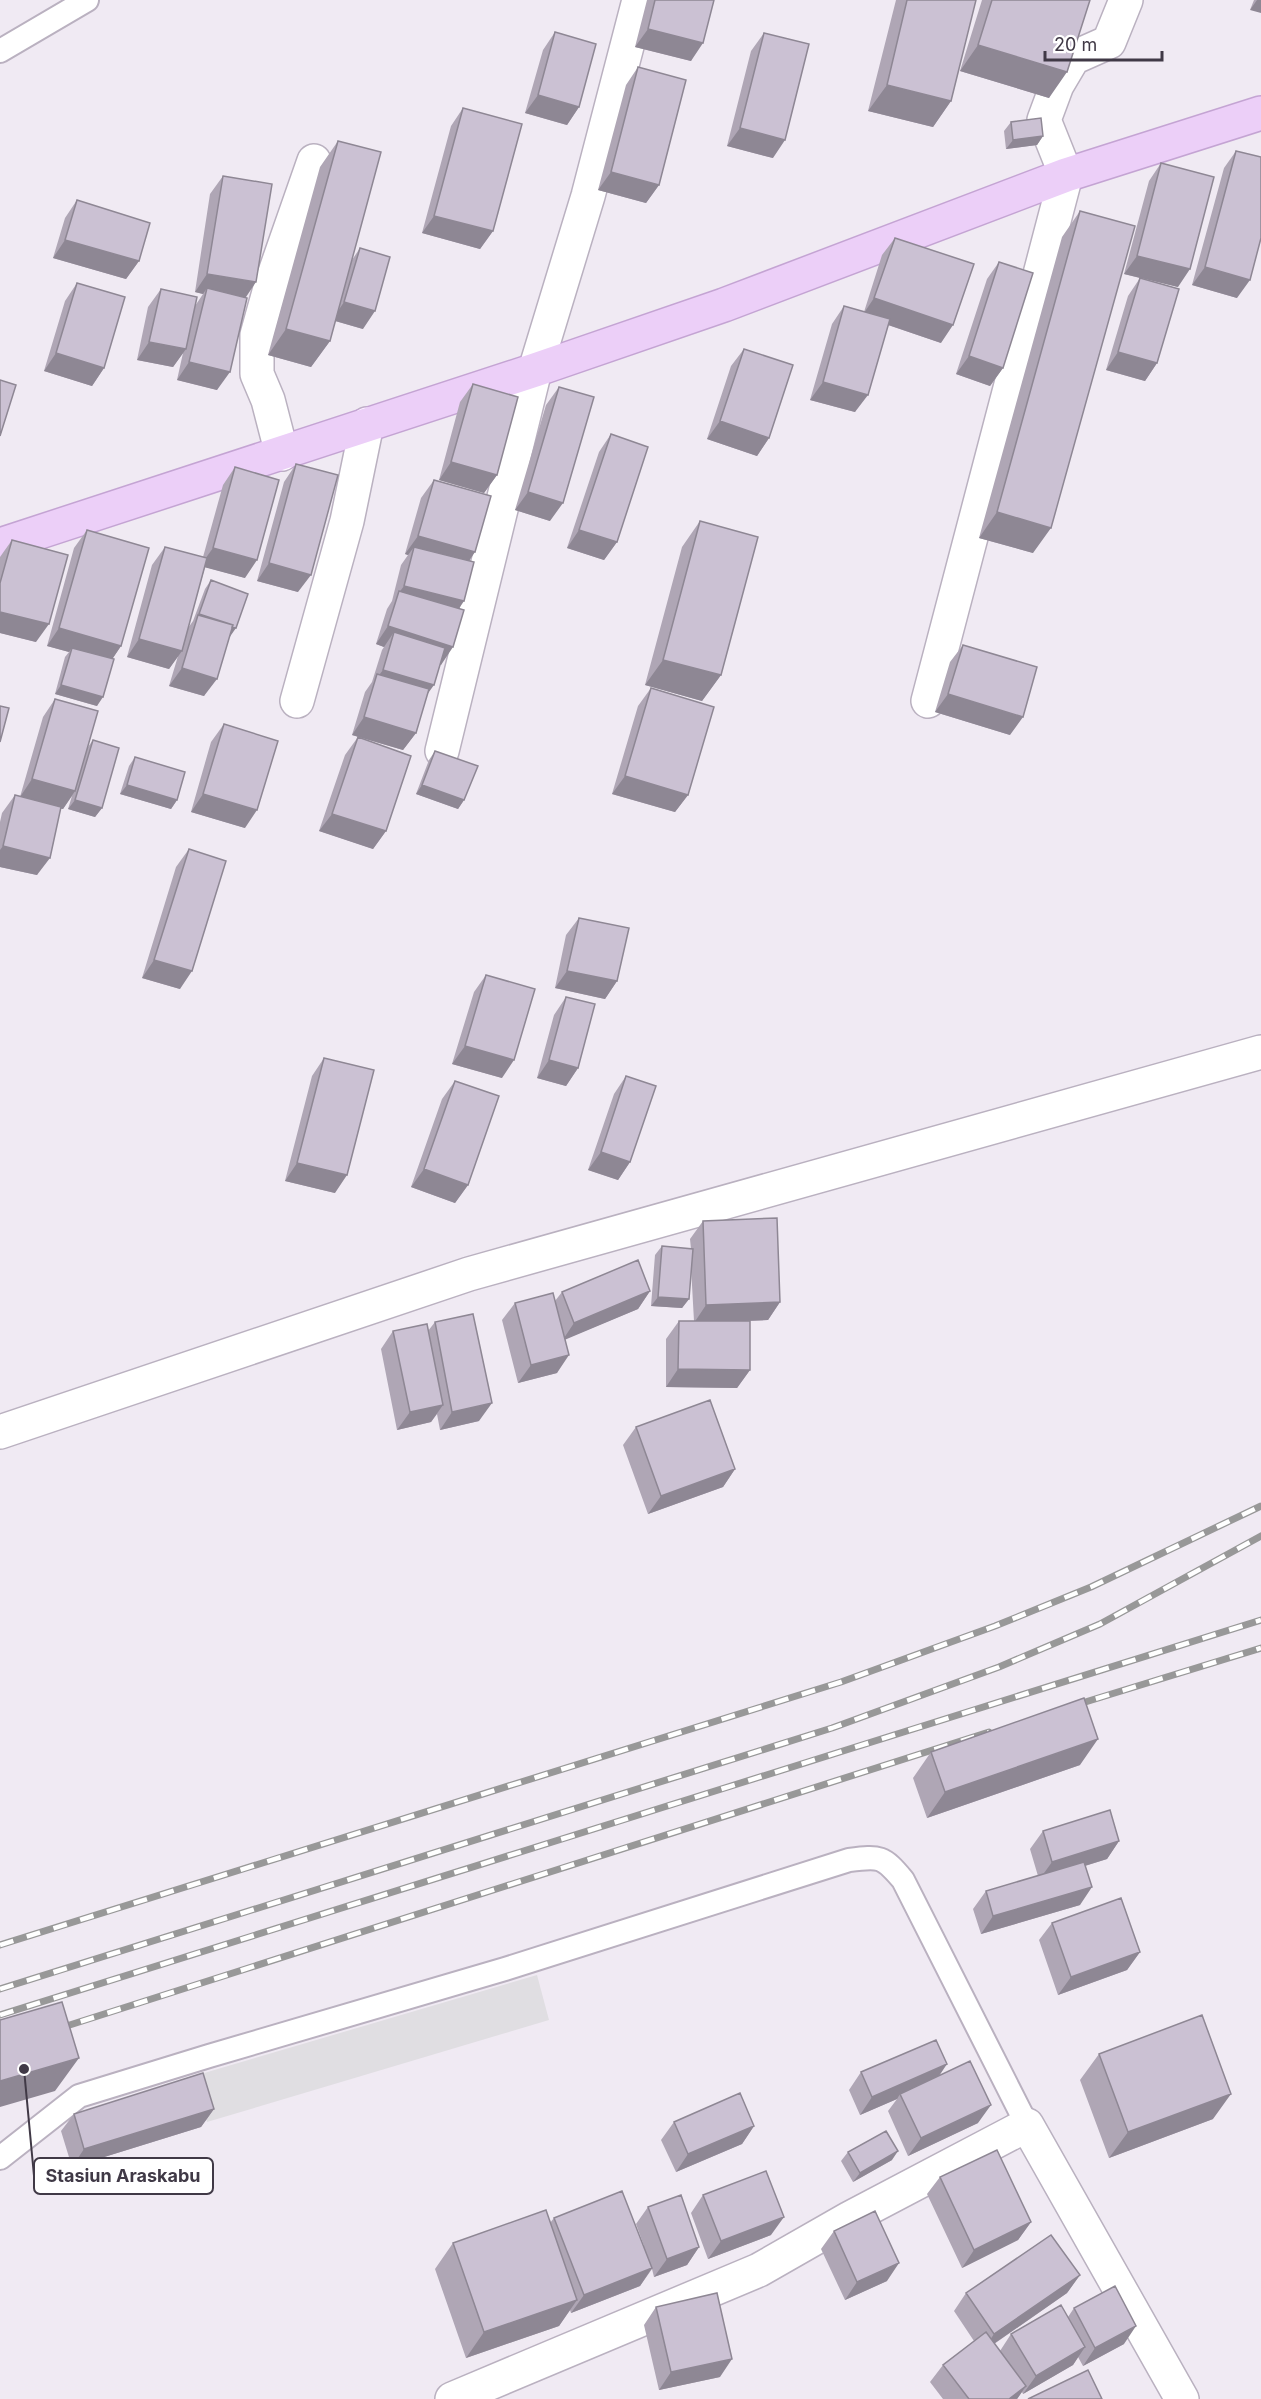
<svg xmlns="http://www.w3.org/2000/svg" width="1261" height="2399" font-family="Inter,sans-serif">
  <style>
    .parking { fill: #e0dee2 }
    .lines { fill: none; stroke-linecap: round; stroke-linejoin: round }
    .lane-casing { stroke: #bab1c0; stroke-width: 26 }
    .street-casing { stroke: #bab1c0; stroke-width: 36 }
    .secondary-casing { stroke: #c4a4d3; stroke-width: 36 }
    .lane { stroke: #fff; stroke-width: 22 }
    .street { stroke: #fff; stroke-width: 33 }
    .secondary { stroke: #eccff8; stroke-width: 33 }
    .rail-casing { stroke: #989898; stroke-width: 7 }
    .rail { stroke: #fff; stroke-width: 4.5; stroke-dasharray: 14; stroke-linecap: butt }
    .wall { fill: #afa6b5 }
    .shaded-wall { fill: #8e8794 }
    .building { fill: #cbc1d3; stroke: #8e8794; stroke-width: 1.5 }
    .leader { fill: none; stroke: #403946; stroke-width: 2 }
    .callout-dot { fill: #403946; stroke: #fff; stroke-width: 2 }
    .callout { fill: #fff; stroke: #403946; stroke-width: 2 }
    .callout-label { font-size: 18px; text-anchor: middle; font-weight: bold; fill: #403946 }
  </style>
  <rect width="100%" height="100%" fill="#f0eaf3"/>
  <path class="parking" d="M537,1975L549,2020L207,2122L194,2076Z"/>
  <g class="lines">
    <defs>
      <path id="lane" d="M0,51L87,0
        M0,2158L79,2096L209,2056L505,1969L849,1860C880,1856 883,1856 903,1880L1027,2125"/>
      <path id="street" d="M282,454L268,400L257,374V335L272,281L314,161
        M297,701L347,521L367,424
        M928,701L1066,175L1044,120L1057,85L1073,58L1109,42L1126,0
        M442,751L535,370L588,196L639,0
        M0,1432L469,1274L1261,1052
        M452,2399L759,2270L850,2218L1027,2125L1182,2399"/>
      <path id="secondary" d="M0,545L535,370L724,305L1066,175L1261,113"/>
    </defs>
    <use href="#lane" class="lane-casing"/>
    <use href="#street" class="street-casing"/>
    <use href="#secondary" class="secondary-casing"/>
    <use href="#lane" class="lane"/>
    <use href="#street" class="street"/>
    <use href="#secondary" class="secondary"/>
    <defs>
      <path id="rail" d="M1069,1707L1261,1648
        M0,1945L841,1682L995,1626L1091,1587L1261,1506
        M0,1989L832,1728L999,1667L1100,1624L1261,1536
        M0,2015L1261,1620
        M54,2030L989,1732"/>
    </defs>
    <use href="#rail" class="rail-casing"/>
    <use href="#rail" class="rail"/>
  </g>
  <path class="wall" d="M647,0H714L691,61L635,47Z
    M896,0H976L951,101L933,127L868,111Z
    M982,0H1090L1049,98L960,71Z
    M1254,0H1261L1250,10Z
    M555,32L579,107L567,125L525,113L543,50Z
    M764,33L773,158L727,146L751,51Z
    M638,67L659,185L646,203L598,190L626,85Z
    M463,108L493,231L480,249L422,233L451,126Z
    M1011,122L1043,136L1037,145L1006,149L1004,131Z
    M338,141L352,260L360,248L363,329L335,321L330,341L311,367L268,355L320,167Z
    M1236,151L1237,298L1192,285L1224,168Z
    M1161,163L1178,287L1143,278L1157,363L1145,381L1106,370L1128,296L1140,278L1124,274L1149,181Z
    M223,176L246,298L217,390L177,380L183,353L173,367L137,360L148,307L161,289L195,306L203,294L195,292L210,194Z
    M77,200L139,261L126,279L53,258L65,218Z
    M1080,211L1033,553L979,538L1062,237Z
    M895,238L941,343L888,325L855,412L810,400L832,324L844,306L864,312L882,255Z
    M999,262L1003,368L990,386L956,374L987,279Z
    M77,283L104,368L92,386L44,371L65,301Z
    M744,349L769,438L757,456L707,439L731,366Z
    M473,384L497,475L484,493L439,480L460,402Z
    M559,387L550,521L515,510L546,405Z
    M611,434L617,542L604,560L567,548L599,452Z
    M296,464L298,592L257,581L284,482Z
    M235,467L245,578L205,567L188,628L193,621L205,589L211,580L229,638L204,696L169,686L178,656L169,669L127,657L152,565L165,547L203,557L223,485Z
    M434,480L470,560L459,609L441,665L440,664L427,695L416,733L403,750L352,735L365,692L372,682L382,650L384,647L376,644L387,609L392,601L401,565L408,555L405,554L421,498Z
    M700,521L721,675L702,701L645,685L682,547Z
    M87,530L121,646L112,659L97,706L55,694L65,657L69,652L47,646L74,548Z
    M12,540L36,642L0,633V557Z
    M963,645L1010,735L935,712L950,662Z
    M651,688L688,795L675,812L612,794L638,706Z
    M55,699L88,747L93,740L102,808L95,817L68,809L72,796L63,809H61L37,875L0,867V822L2,813L15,795L20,797L43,717Z
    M224,724L245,828L191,812L211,742Z
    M358,737L386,831L373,849L319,831L345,755Z
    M435,751L464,800L458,809L416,794L429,760Z
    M135,757L177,800L171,809L120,794L129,766Z
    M189,849L180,989L142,978L176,867Z
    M579,918L617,981L605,999L555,988L566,935Z
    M486,975L502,1078L452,1064L474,992Z
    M566,997L578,1068L566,1086L537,1078L554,1015Z
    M324,1058L335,1193L285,1181L312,1076Z
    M626,1076L630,1162L618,1180L588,1170L614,1094Z
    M455,1081L468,1185L455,1203L411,1187L442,1099Z
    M703,1221L780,1302L768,1320L745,1321L750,1370L737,1388L666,1387V1339L679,1321H694L691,1267L689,1299L682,1308L651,1306L655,1255L662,1246L691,1249L690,1239Z
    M650,1291L638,1309L565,1339L557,1373L518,1383L502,1320L515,1303L555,1301L562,1292Z
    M435,1322L479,1421L440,1430L437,1414L431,1422L397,1430L381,1349L393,1331H428Z
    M636,1427L735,1469L723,1487L648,1514L623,1445Z
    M931,1752L1080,1765L927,1818L913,1778Z
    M1043,1831L1119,1841L1107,1859L1085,1866L1080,1905L981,1934L973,1909L986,1891L1038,1876L1030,1849Z
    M1052,1923L1140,1952L1127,1970L1058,1995L1039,1940Z
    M1099,2054L1213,2119L1109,2158L1080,2080Z
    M861,2072L939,2075L978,2123L908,2156L888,2111L897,2099L860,2115L849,2090Z
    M214,2109L201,2127L72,2167L61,2131L74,2114Z
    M674,2122L754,2126L742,2144L676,2172L661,2140Z
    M848,2152L892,2160L853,2182L841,2161Z
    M940,2177L1031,2222L1018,2240L962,2268L927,2194Z
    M703,2195L771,2235L708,2259L691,2213Z
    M648,2207L699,2247L687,2265L654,2277L652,2269L640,2286L571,2313L570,2310L559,2326L466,2358L435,2269L453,2243L550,2223L554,2218L644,2246L636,2224Z
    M834,2231L887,2281L845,2300L821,2249Z
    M1080,2275L1067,2293L994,2344L1000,2351L1011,2334L1068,2317L1074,2308L1124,2344L1083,2366L1078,2357L1073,2365L1023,2394L1022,2392L1017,2399H943L930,2382L943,2365L974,2341L954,2311L966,2293Z
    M656,2307L720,2377L659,2390L644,2325Z"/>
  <path class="shaded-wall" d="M1257,0H1261V13L1250,10Z
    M648,29L703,43L691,61L635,47Z
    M978,45L1067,72L1049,98L960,71Z
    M887,85L951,101L933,127L868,111Z
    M538,95L579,107L567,125L525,113Z
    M740,128L785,140L773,158L727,146Z
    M1043,136L1037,145L1006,149L1013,140Z
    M611,172L659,185L646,203L598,190Z
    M434,216L493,231L480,249L422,233Z
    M65,240L139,261L126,279L53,258Z
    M1137,256L1190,269L1178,287L1124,274Z
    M1205,267L1250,280L1237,298L1192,285Z
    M207,274L256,282L244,300L207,288L203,294L195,292Z
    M874,298L953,325L941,343L862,316Z
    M344,302L375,311L363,329L332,320Z
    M286,329L330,341L311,367L268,355Z
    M149,342L186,349L173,367L137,360Z
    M1118,352L1157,363L1145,381L1106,370Z
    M56,353L104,368L92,386L44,371Z
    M969,356L1003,368L990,386L956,374Z
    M189,362L230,372L217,390L177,380Z
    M823,382L868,395L855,412L810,400Z
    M720,421L769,438L757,456L707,439Z
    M451,462L497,475L484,493L439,480Z
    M528,492L563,503L550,521L515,510Z
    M997,512L1051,528L1033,553L979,538Z
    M579,530L617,542L604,560L567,548Z
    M418,536L475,552L463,570L414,547L408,555L405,554Z
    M213,548L257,560L245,578L200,566Z
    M269,563L311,575L298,592L257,581Z
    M404,586L464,601L452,619L398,594Z
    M0,612L49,624L36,642L0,633Z
    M199,614L236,628L229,638Z
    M388,626L453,647L441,665L389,648L394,632L384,647L376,644Z
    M59,628L121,646L109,664L72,648L69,652L47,646Z
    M139,639L182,651L169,669L127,657Z
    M663,660L721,675L702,701L645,685Z
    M182,668L217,679L204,696L169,686Z
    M383,670L434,685L421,703L376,679Z
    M61,685L103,697L97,706L55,694Z
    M948,694L1023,717L1010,735L935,712Z
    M364,717L416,733L403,750L352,735Z
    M625,776L688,795L675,812L612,794Z
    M32,779L75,791L63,809L20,797Z
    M127,785L177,800L171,809L120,794Z
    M422,785L464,800L458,809L416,794Z
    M203,794L257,810L245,828L191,812Z
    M75,800L102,808L95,817L68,809Z
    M332,814L386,831L373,849L319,831Z
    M3,846L50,858L37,875L0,867V850Z
    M154,960L192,971L180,989L142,978Z
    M567,971L617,981L605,999L555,988Z
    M465,1046L514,1060L502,1078L452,1064Z
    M549,1060L578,1068L566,1086L537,1078Z
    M601,1152L630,1162L618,1180L588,1170Z
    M297,1163L347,1175L335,1193L285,1181Z
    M424,1169L468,1185L455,1203L411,1187Z
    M650,1291L638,1309L562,1341L574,1323Z
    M658,1297L689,1299L682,1308L651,1306Z
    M780,1302L768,1320L694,1323L706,1305Z
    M569,1355L557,1373L518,1383L531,1365Z
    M678,1369L750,1370L737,1388L666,1387Z
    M492,1403L479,1421L440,1430L452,1412Z
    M443,1405L431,1422L397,1430L410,1412Z
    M735,1469L723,1487L648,1514L661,1496Z
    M1098,1739L1080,1765L927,1818L945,1792Z
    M1119,1841L1107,1859L1039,1880L1052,1862Z
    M1092,1887L1080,1905L981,1934L993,1916Z
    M1140,1952L1127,1970L1058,1995L1071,1977Z
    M79,2058L55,2091L0,2107V2081Z
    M947,2064L935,2082L900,2094L897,2099L860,2115L872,2097Z
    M1231,2094L1213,2119L1109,2158L1128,2132Z
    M991,2105L978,2123L908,2156L921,2138Z
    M214,2109L201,2127L72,2167L84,2149Z
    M754,2126L742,2144L676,2172L688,2154Z
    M898,2151L892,2160L853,2182L860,2173Z
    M784,2217L771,2235L708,2259L721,2241Z
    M1031,2222L1018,2240L962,2268L974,2250Z
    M699,2247L687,2265L654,2277L667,2259Z
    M899,2263L887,2281L845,2300L857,2282Z
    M652,2268L640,2286L571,2313L584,2295Z
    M1080,2275L1067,2293L982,2352L994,2334Z
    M577,2300L559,2326L466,2358L484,2332Z
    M1136,2326L1124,2344L1083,2366L1095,2348Z
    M1085,2347L1073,2365L1023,2394L1036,2376Z
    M732,2359L720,2377L659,2390L671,2372Z
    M1026,2386L1017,2399H1009Z"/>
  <path class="building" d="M655,0H714L703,43L648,29Z
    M907,0H976L951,101L887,85Z
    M992,0H1090L1067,72L978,45Z
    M555,32L596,44L579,107L538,95Z
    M764,33L809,44L785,140L740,128Z
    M638,67L686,80L659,185L611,172Z
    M463,108L522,124L493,231L434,216Z
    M1041,118L1043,136L1013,140L1011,122Z
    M338,141L381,152L330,341L286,329Z
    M1236,151L1261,157V238L1250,280L1205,267Z
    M1161,163L1214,177L1190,269L1137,256Z
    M223,176L272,184L256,282L207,274Z
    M77,200L150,223L139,261L65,240Z
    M1080,211L1135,226L1051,528L997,512Z
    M895,238L974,264L953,325L874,298Z
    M360,248L390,257L375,311L344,302Z
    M999,262L1033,273L1003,368L969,356Z
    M1140,278L1179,289L1157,363L1118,352Z
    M77,283L125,297L104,368L56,353Z
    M207,288L247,298L230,372L189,362Z
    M161,289L197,297L186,349L149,342Z
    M844,306L890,319L868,395L823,382Z
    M744,349L793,365L769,438L720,421Z
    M0,380L16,385L0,436Z
    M473,384L518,397L497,475L451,462Z
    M559,387L594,397L563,503L528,492Z
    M611,434L648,447L617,542L579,530Z
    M296,464L338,475L311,575L269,563Z
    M235,467L279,480L257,560L213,548Z
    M434,480L491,496L475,552L418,536Z
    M700,521L758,537L721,675L663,660Z
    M87,530L149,548L121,646L59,628Z
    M12,540L68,555L49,624L0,612V583Z
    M165,547L207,558L182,651L139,639Z
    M414,547L474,562L464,601L404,586Z
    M211,580L248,594L236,628L232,627L233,625L199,614Z
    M399,591L464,610L453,647L388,626Z
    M198,615L233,625L217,679L182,668Z
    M394,632L445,648L434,685L383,670Z
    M963,645L1037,667L1023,717L948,694Z
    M72,648L114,659L103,697L61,685Z
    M377,674L429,689L416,733L364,717Z
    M651,688L714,707L688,795L625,776Z
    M55,699L98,711L75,791L32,779Z
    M0,706L9,708L0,742Z
    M224,724L278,741L257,810L203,794Z
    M358,737L411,756L386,831L332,814Z
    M93,740L119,748L102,808L75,800Z
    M435,751L478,766L464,800L422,785Z
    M135,757L185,772L177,800L127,785Z
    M15,795L61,807L50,858L3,846Z
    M189,849L226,861L192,971L154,960Z
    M579,918L629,928L617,981L567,971Z
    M486,975L535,989L514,1060L465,1046Z
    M566,997L595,1004L578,1068L549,1060Z
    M324,1058L374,1070L347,1175L297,1163Z
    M626,1076L656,1086L630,1162L601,1152Z
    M455,1081L499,1096L468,1185L424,1169Z
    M777,1218L780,1302L706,1305L703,1221Z
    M662,1246L693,1249L689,1299L658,1297Z
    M638,1260L650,1291L574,1323L562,1292Z
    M553,1293L569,1355L531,1365L515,1303Z
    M473,1314L492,1403L452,1412L435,1322Z
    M679,1321H750V1370L678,1369Z
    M427,1324L443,1405L410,1412L393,1331Z
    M710,1400L735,1469L661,1496L636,1427Z
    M1084,1698L1098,1739L945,1792L931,1752Z
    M1110,1810L1119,1841L1052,1862L1043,1831Z
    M1084,1862L1092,1887L993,1916L986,1891Z
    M1121,1898L1140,1952L1071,1977L1052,1923Z
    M62,2002L79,2058L0,2081V2020Z
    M1202,2015L1231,2094L1128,2132L1099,2054Z
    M936,2040L947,2064L872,2097L861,2072Z
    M970,2061L991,2105L921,2138L900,2094Z
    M203,2073L214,2109L84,2149L74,2114Z
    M740,2093L754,2126L688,2154L674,2122Z
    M886,2131L898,2151L860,2173L848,2152Z
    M997,2150L1031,2222L974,2250L940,2177Z
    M766,2171L784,2217L721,2241L703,2195Z
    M622,2191L652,2268L584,2295L554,2218Z
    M681,2195L699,2247L667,2259L648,2207Z
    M546,2210L577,2300L484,2332L453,2243Z
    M875,2211L899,2263L857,2282L834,2231Z
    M1051,2235L1080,2275L994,2334L966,2293Z
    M1115,2286L1136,2326L1095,2348L1074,2308Z
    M717,2293L732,2359L671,2372L656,2307Z
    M1061,2305L1085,2347L1036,2376L1011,2334Z
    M986,2332L1026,2386L1009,2399H969L943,2365Z
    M1088,2370L1102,2399H1028Z"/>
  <path class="leader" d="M24 2069L34 2176"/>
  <circle class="callout-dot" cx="24" cy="2069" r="6"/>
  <rect class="callout" x="34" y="2158" width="179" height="36" rx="6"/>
  <g class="callout-label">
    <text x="123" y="2182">Stasiun Araskabu</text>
  </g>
  <path d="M1045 51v9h117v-9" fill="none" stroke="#403946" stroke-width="3"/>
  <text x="1054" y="51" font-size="18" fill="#403946" stroke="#ffffff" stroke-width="4.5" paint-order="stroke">20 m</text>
</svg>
